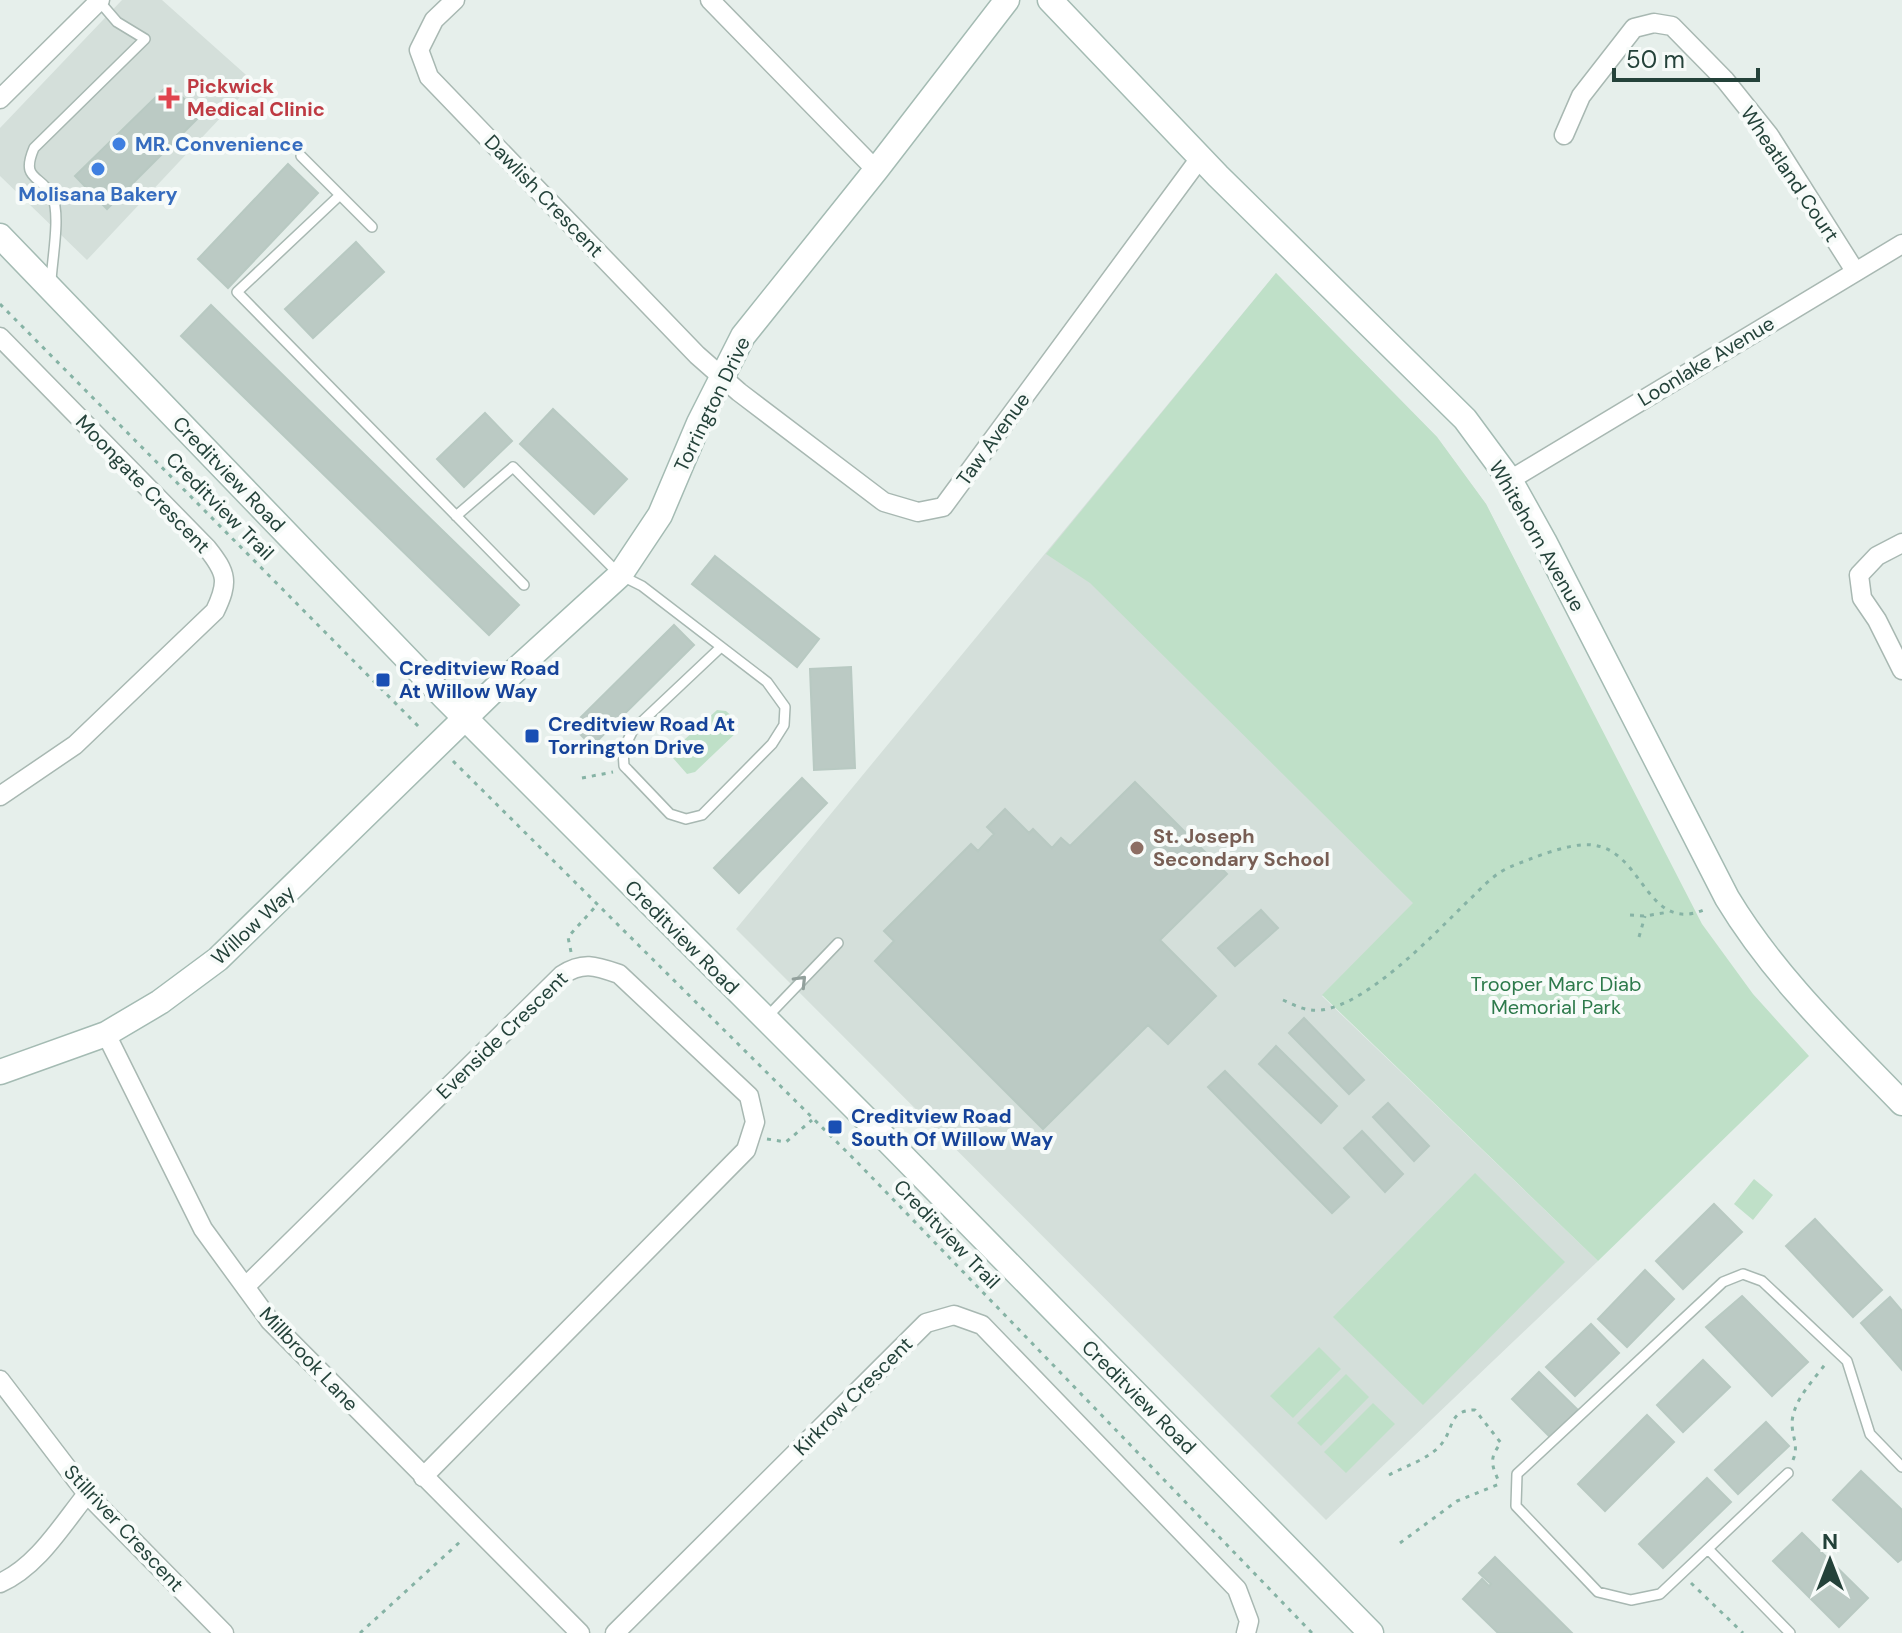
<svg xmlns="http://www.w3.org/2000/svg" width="1902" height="1633" font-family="'DM Sans',sans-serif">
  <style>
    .built { fill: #d4dfda }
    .green { fill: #bfe0c8 }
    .building { fill: #bbcac4; stroke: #b8c9c2; stroke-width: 2 }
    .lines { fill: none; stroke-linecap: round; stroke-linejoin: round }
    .lane-casing { stroke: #a8b8b2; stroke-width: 12 }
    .street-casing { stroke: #a8b8b2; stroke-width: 21 }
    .secondary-casing { stroke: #a4bbb3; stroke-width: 27 }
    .path { stroke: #86b3a5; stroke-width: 3; stroke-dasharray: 4 6; stroke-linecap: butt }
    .lane { stroke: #fff; stroke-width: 9 }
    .street { stroke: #fff; stroke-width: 18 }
    .secondary { stroke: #fff; stroke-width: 24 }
    .oneway { stroke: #92a09c }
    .health-dot { fill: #e0444e; stroke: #f7fbf9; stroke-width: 3 }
    .shop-dot { fill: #3f7fe0; stroke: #f7fbf9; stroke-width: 3 }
    .transit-dot { fill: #1a4fb4; stroke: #f7fbf9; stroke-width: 3 }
    .education-dot { fill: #8d6e63; stroke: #f7fbf9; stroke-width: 3 }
    .labels { text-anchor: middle; stroke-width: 8; stroke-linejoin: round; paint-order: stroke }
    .health-label { font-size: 20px; font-weight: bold; fill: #be3a42; stroke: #f7fbf9; text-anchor: start }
    .shop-label { font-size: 20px; font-weight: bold; fill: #366cbe; stroke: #f7fbf9; text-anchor: start }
    .street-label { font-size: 20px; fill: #24423a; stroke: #f7fbf9 }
    .transit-label { font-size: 20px; font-weight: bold; fill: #164399; stroke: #f7fbf9; text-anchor: start }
    .education-label { font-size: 20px; font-weight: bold; fill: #785e54; stroke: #f7fbf9; text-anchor: start }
    .park-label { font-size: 20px; fill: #2d7a4b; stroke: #f7fbf9 }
  </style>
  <rect width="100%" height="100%" fill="#e6efeb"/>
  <path class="built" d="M122,0H162L254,82L87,260L0,176V128Z
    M1276,273L1437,437L1486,504L1608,744L1322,996L1598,1261L1326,1520L736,929Z"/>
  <path class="green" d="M1276,273L1437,437L1486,504L1702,924L1753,994L1809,1056L1598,1261L1322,995L1413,903L1090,583L1046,554Z
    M717,710L726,711L738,722V731L695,772L687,774L673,758V750Z
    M1475,1173L1565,1262L1423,1405L1333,1317Z
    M1754,1179L1773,1195L1753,1220L1734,1204Z
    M1319,1347L1341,1369L1293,1418L1270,1396Z
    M1346,1374L1369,1397L1321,1446L1297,1423Z
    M1373,1403L1395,1424L1346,1473L1324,1452Z"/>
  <path class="building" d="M168,85L202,114L107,209L75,176Z
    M288,164L318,193L228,288L198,259Z
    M356,242L384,272L313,338L285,309Z
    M211,305L519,605L489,635L181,336Z
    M553,409L627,479L594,514L520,444Z
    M485,413L512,441L464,487L437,459Z
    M715,556L819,639L797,667L692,584Z
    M674,625L694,645L592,746L572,726Z
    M851,667L855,768L814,770L810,669Z
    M802,778L827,803L739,893L714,868Z
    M1135,782L1227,874L1160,940L1216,996L1168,1044L1148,1025L1043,1129L875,961L894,941L884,931L971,844L978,851L994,834L987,827L1005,809L1029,833L1033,829L1052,848L1061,838L1070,846Z
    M1261,910L1278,928L1235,966L1218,948Z
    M1304,1018L1364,1080L1349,1094L1289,1033Z
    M1276,1046L1337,1106L1321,1123L1259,1064Z
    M1225,1071L1349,1197L1332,1213L1208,1087Z
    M1388,1103L1429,1146L1414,1161L1373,1117Z
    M1362,1131L1403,1174L1385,1192L1344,1148Z
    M1714,1204L1742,1232L1683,1289L1656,1261Z
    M1815,1219L1882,1290L1853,1317L1786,1246Z
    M1645,1270L1674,1299L1627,1347L1598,1319Z
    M1742,1296L1808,1362L1772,1396L1706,1327Z
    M1890,1297L1902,1311V1370L1861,1323Z
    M1591,1324L1619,1353L1575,1396L1546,1367Z
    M1703,1360L1730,1387L1683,1432L1657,1405Z
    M1539,1372L1578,1410L1551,1438L1512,1399Z
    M1647,1415L1674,1442L1605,1511L1578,1484Z
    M1766,1422L1789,1446L1738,1494L1715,1470Z
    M1861,1471L1902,1510V1559L1898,1562L1833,1500Z
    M1707,1478L1731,1502L1663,1568L1639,1544Z
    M1802,1533L1868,1598L1839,1627L1773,1561Z
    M1495,1557L1572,1633H1498L1463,1599L1482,1579L1489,1586L1491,1584L1479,1573Z"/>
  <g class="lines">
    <defs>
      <path id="lane" d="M301,156L372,227
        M340,195L237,292L524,585
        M51,281C52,260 61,214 52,196C41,174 20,181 34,148L145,39L117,22L99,1
        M456,516L513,467L620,575L642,586L767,682L785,707L784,725L772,744L702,815L686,819L670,814L628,770L624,766L623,750L633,730L721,647
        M767,1017L838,943
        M1788,1473L1660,1594L1631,1600L1598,1592L1516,1506L1517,1474L1723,1282L1743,1274L1762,1281L1847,1361L1870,1434L1902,1467
        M1709,1550L1790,1633"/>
      <path id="street" d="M455,0L434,20L419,50L429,77L697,355L739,392L884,502L918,512L943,507L1200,158
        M710,0L876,170
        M0,99L100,0
        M1564,135L1581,96L1634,28L1654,23L1672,26L1725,80L1769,135L1855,271
        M0,337L207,548C227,573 229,582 215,611L75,745L0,796
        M1510,480L1902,244
        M1902,543L1877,556L1859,575L1862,598L1877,620L1902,670
        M106,1034L203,1229L270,1321L580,1633
        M245,1287L562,975C583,961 596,966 619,974L749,1096L755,1122L746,1150L423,1477
        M0,1380L87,1494L224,1633
        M0,1583C37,1567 62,1525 87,1494
        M615,1633L926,1323L954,1315L982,1325L1237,1589L1249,1621L1246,1633"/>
      <path id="secondary" d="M1050,0L1218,176L1465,419L1510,480L1544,541L1727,898C1774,976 1839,1038 1902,1103
        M0,236L445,698L882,1135L1371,1633
        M0,1072L106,1034L160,1002L218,959L496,688L620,575L660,515L699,423L743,336L876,170L1007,0"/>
    </defs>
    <use href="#lane" class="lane-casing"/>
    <use href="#street" class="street-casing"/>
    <use href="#secondary" class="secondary-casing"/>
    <path class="path" d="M0,304L422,730
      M453,761L857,1162L1312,1633
      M582,778L613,772
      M1630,915L1645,916L1669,912
      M1639,937L1645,916
      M571,952L568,937L596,906
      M1283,1000C1292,1004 1301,1009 1311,1010C1358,1016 1436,932 1468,901C1481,889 1493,874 1510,867C1530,859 1570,842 1592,845C1645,850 1646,938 1708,908
      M767,1139L786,1142L812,1120
      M1793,1460C1799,1446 1792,1437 1792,1423C1793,1400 1814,1380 1826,1363
      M1389,1475C1405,1466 1432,1458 1443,1442C1454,1427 1449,1410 1475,1410L1501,1443C1488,1459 1492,1466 1500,1484
      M1400,1543L1457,1501L1502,1483
      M1691,1583L1743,1633
      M360,1633L461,1541"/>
    <use href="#lane" class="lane"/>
    <use href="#street" class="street"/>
    <use href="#secondary" class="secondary"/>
  </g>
  <defs><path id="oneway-chevron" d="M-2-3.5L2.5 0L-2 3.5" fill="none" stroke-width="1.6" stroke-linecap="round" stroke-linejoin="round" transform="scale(2)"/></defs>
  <use class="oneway" href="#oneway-chevron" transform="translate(801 981) rotate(-46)"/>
  <path class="health-dot" d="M165 86h8v8h8v8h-8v8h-8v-8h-8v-8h8z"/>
  <g class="shop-dot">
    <circle cx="119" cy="144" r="8"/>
    <circle cx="98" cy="169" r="8"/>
  </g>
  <g class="transit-dot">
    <rect x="375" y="672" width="16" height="16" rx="4"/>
    <rect x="524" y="728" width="16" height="16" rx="4"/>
    <rect x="827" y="1119" width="16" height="16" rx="4"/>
  </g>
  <circle class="education-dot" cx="1137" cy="848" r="8"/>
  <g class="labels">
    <g class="health-label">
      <text x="187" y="93">Pickwick<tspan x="187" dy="23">Medical Clinic</tspan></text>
    </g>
    <g class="shop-label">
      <text x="135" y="151">MR. Convenience</text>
      <text x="98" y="201" text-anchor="middle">Molisana Bakery</text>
    </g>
    <g class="street-label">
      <text transform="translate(1790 174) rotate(56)" y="7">Wheatland Court</text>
      <text transform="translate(544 196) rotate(46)" y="7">Dawlish Crescent</text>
      <text transform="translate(1706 361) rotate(-31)" y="7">Loonlake Avenue</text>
      <text transform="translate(712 404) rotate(-64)" y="7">Torrington Drive</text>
      <text transform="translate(993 439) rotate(-54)" y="7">Taw Avenue</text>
      <text transform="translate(229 474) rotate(46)" y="7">Creditview Road</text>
      <text transform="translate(143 484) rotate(46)" y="7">Moongate Crescent</text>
      <text transform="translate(220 506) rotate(45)" y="7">Creditview Trail</text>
      <text transform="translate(1537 536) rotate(60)" y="7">Whitehorn Avenue</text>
      <text transform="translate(253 925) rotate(-43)" y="7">Willow Way</text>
      <text transform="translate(682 937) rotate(45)" y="7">Creditview Road</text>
      <text transform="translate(502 1035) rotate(-44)" y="7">Evenside Crescent</text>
      <text transform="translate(947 1234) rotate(46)" y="7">Creditview Trail</text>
      <text transform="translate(309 1359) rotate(47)" y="7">Millbrook Lane</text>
      <text transform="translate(853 1396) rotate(-45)" y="7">Kirkrow Crescent</text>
      <text transform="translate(1139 1397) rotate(45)" y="7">Creditview Road</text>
      <text transform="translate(124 1528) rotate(47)" y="7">Stillriver Crescent</text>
    </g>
    <g class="transit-label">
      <text x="399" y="675">Creditview Road<tspan x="399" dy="23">At Willow Way</tspan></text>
      <text x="548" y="731">Creditview Road At<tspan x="548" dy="23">Torrington Drive</tspan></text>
      <text x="851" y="1123">Creditview Road<tspan x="851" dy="23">South Of Willow Way</tspan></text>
    </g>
    <g class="education-label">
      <text x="1153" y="843">St. Joseph<tspan x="1153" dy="23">Secondary School</tspan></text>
    </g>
    <g class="park-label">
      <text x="1556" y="991">Trooper Marc Diab<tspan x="1556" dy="23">Memorial Park</tspan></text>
    </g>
  </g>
  <g transform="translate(1830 1561)" stroke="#f7fbf9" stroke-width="6" paint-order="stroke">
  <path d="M0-6L14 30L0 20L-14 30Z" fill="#24423a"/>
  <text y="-12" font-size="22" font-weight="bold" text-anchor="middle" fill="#24423a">N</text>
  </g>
  <path d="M1614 68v12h144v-12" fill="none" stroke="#24423a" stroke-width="4"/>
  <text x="1626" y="68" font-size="24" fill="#24423a" stroke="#f7fbf9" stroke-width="6" paint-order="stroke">50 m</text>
</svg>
